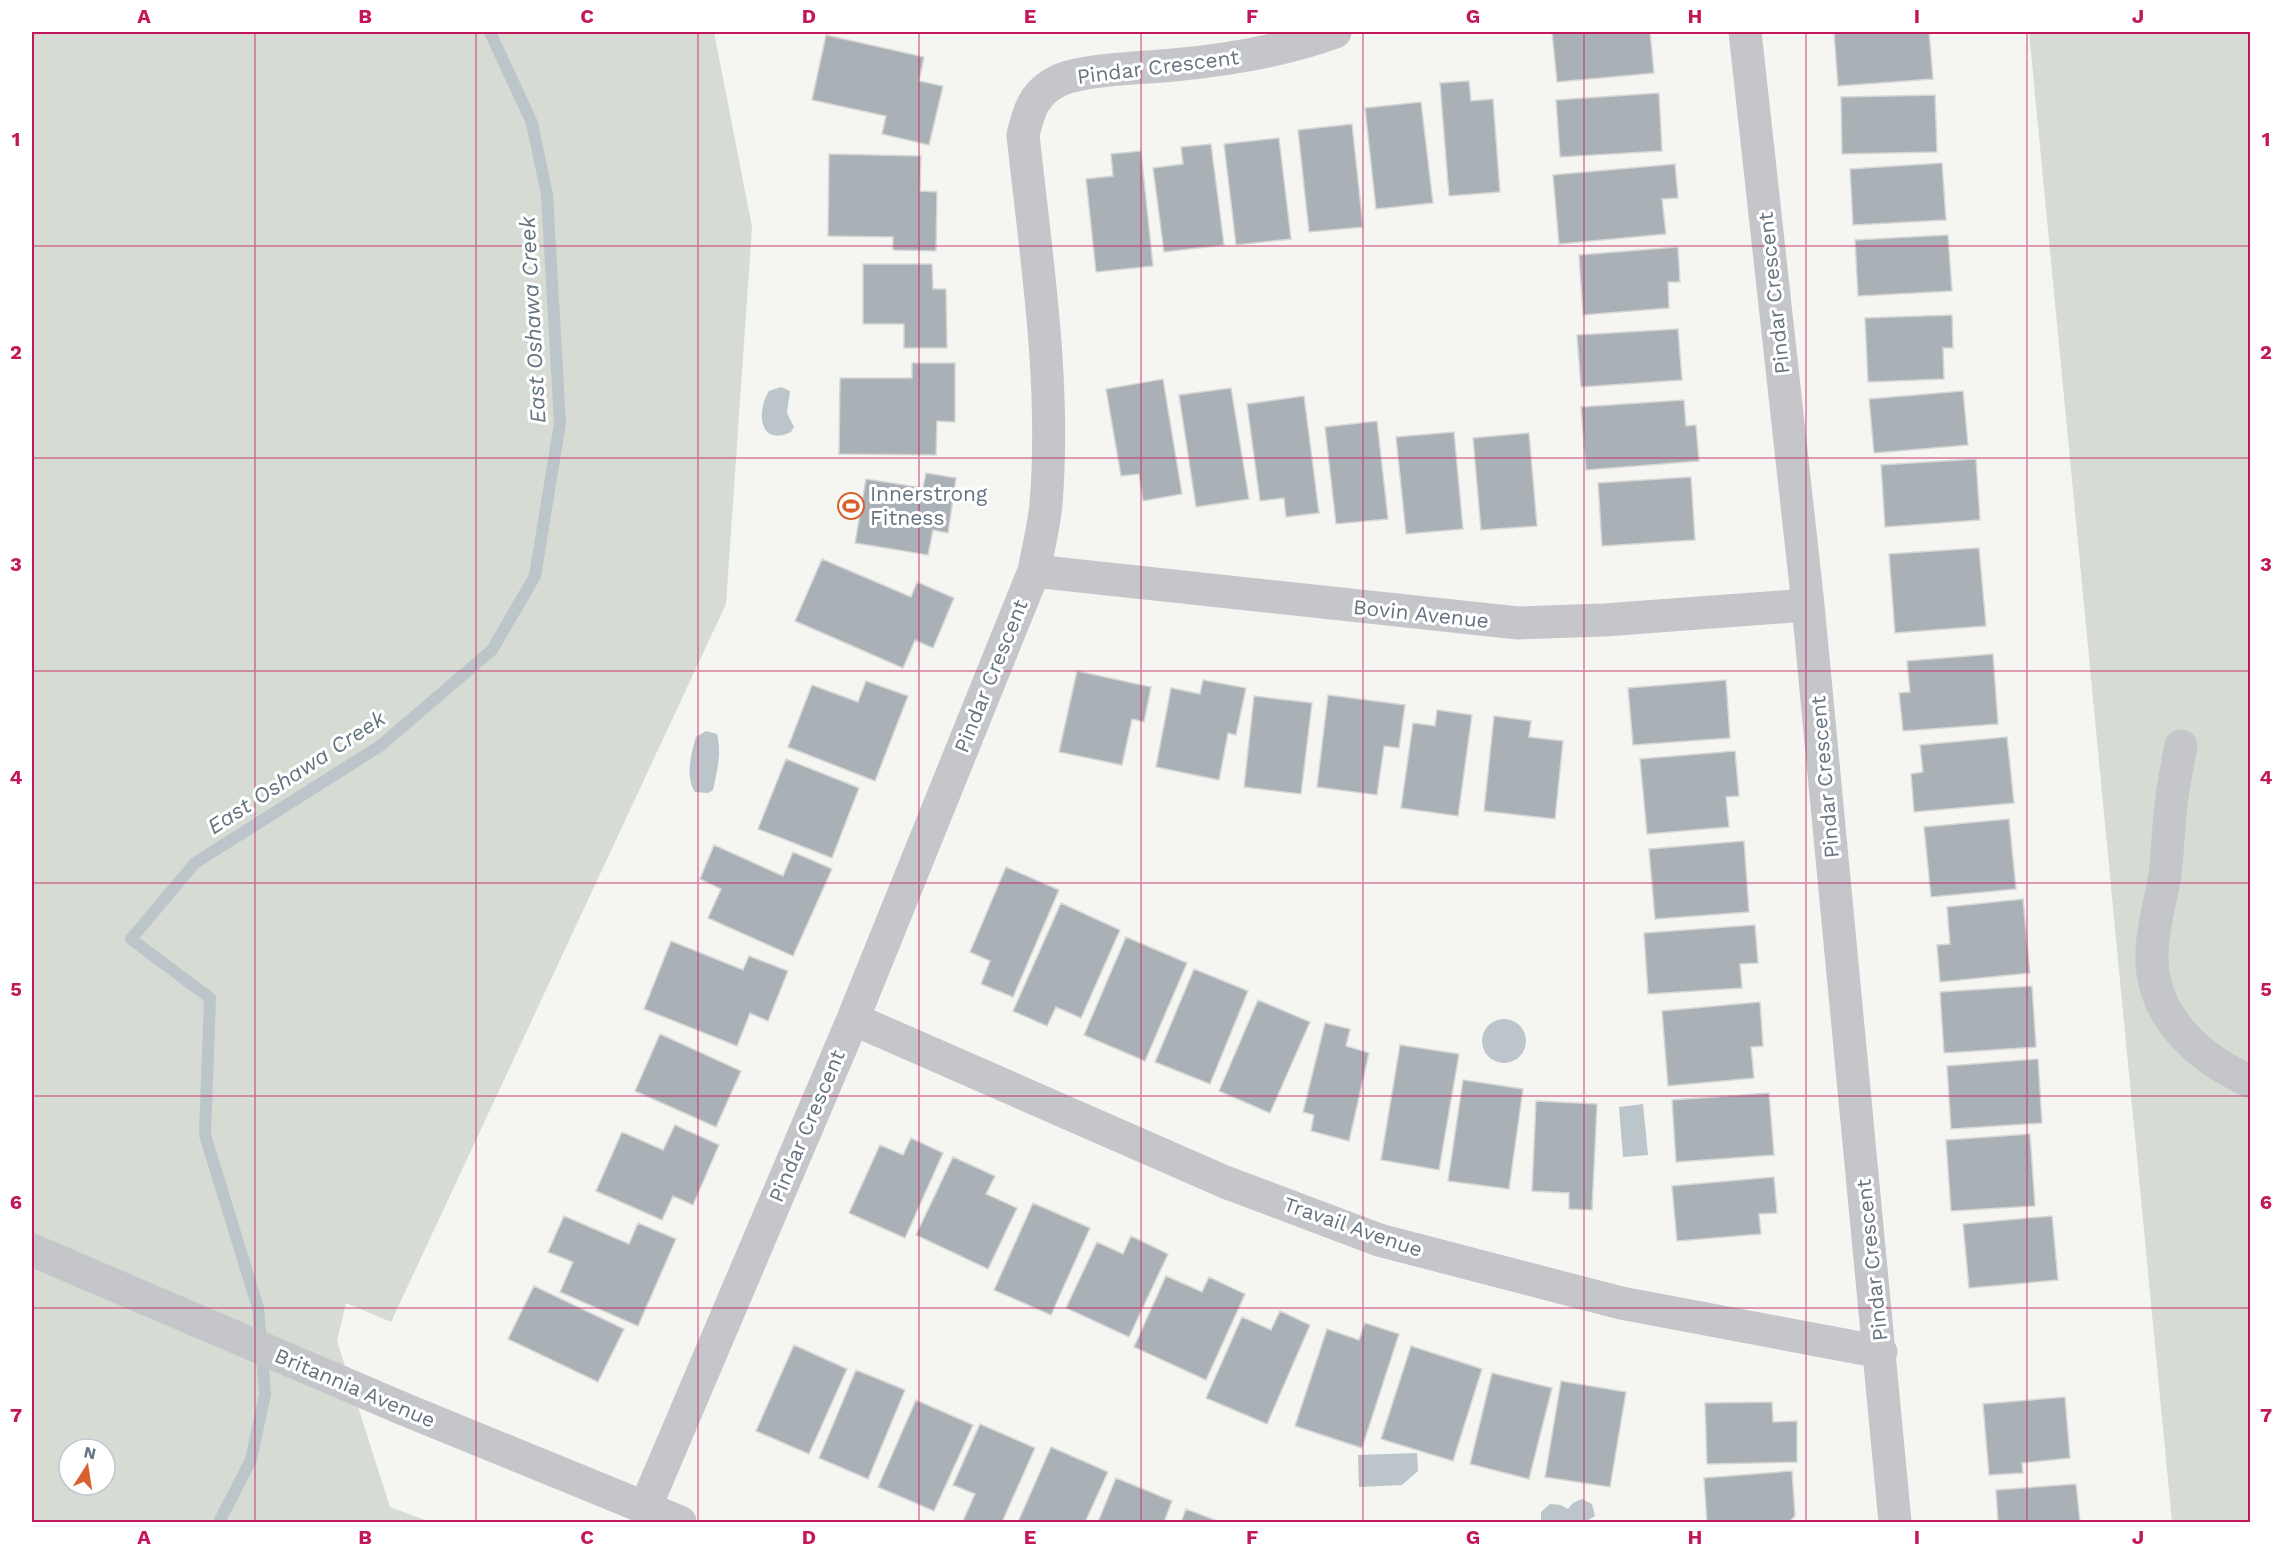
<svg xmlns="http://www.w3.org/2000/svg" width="2282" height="1554" font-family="'Work Sans',sans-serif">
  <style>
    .green { fill: #d6dcd3; fill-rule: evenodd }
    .water { fill: #bcc5ca }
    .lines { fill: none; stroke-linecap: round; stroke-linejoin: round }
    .stream { stroke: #bcc5ca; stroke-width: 12 }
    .building { fill: #aab1b6; stroke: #d6d7d5; stroke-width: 1.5 }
    .minor { stroke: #c4c6ca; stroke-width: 33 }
    .grid { fill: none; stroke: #c2185b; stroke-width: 1.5; stroke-opacity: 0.55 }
    .labels { text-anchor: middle; stroke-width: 6; stroke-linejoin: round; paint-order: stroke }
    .street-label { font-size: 21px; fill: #667381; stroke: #fff }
    .poi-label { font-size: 21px; fill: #667381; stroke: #fff; text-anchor: start }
    .water-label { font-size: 22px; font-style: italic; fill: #62747e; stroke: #fff }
    .neatline { fill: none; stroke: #c2185b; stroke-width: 2 }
    .grid-label { font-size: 20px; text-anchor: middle; font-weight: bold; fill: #c2185b }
  </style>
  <rect width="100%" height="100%" fill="#f5f5f2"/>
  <path class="green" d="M32,32H714L752,227L726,604L391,1322L346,1303L337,1341L390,1507L430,1522H32ZM69,1449H105V1485H69Z
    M2029,32H2250V1522H2172Z"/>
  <path class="water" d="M781,387L790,391L787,413L794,427L791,432C759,447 756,412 769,391Z
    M706,731L717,734C722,753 717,771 713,790L708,793L695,792C685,777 691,753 696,737Z
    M1482 1041a22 22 0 1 1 44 0a22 22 0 1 1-44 0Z
    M1643,1104L1648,1155L1623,1157L1619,1107Z
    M1417,1453L1418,1471L1402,1485L1359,1487L1358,1455Z
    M1582,1499L1592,1504L1595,1516L1585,1522L1541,1521V1512L1550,1504L1561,1505L1568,1509L1573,1503Z"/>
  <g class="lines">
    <path class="stream" d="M219,1522L251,1460L265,1394L258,1308L205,1135L210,998L131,939L195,863L380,746L492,650L535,576L560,423L547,195L532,123L490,32"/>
  </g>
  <path class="building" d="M1552,32H1650L1654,73L1557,82Z
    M1834,32H1929L1933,79L1838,86Z
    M826,35L924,57L919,81L943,86L929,145L882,134L886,116L812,100Z
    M1469,81L1471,101L1493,99L1500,192L1449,196L1440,83Z
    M1659,93L1662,151L1560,157L1556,100Z
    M1935,95L1937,152L1842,154L1841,97Z
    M1421,102L1433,203L1376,209L1365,108Z
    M1352,124L1363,227L1309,232L1298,130Z
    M1279,138L1291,239L1236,245L1224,144Z
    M1211,144L1224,245L1164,252L1153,168L1183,164L1181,147Z
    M1141,151L1153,266L1096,272L1086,179L1113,176L1111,154Z
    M829,154L921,156L920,191L937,192L936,251L893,250V237L828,236Z
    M1942,163L1946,220L1853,225L1850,169Z
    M1675,164L1678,198L1662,199L1666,234L1559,244L1553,175Z
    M1948,235L1952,291L1858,296L1855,240Z
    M1678,247L1680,282H1668L1669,308L1583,315L1579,255Z
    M863,264H932L933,289H946L947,348H904V324H863Z
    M1952,315L1953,348H1943L1944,379L1868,382L1865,318Z
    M1678,329L1682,380L1581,387L1577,335Z
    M912,363H955V422L937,421L936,455L839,454L840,378H912Z
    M1163,379L1182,494L1143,501L1139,474L1121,476L1106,389Z
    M1231,388L1249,499L1196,507L1179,395Z
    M1963,391L1968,445L1874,453L1869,399Z
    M1304,396L1319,513L1286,517L1284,498L1260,501L1247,404Z
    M1684,400L1686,426L1696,425L1699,461L1586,470L1581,407Z
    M1377,421L1388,519L1336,524L1325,427Z
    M1454,432L1463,529L1406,534L1396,437Z
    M1529,433L1537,526L1481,530L1473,438Z
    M1976,459L1980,520L1885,527L1881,465Z
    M926,473L956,478L948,533L933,530L928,555L855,543L866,479L923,488Z
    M1691,477L1695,540L1602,546L1598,483Z
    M1979,548L1986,626L1895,633L1889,554Z
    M822,559L911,597L917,582L954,598L933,648L915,640L903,668L795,621Z
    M1993,654L1998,724L1903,731L1899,693L1910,692L1907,661Z
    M1077,671L1151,687L1144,722L1132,719L1122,765L1059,752Z
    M1203,680L1246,688L1236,735L1228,733L1219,780L1156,767L1171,688L1200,694Z
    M1726,680L1730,738L1633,745L1628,688Z
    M866,681L908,696L875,781L788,747L812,685L858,702Z
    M1328,695L1405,705L1399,748L1384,746L1377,795L1317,787Z
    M1254,696L1312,703L1301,794L1244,787Z
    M1437,710L1472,715L1458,816L1401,808L1413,723L1435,726Z
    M1494,716L1531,721L1529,737L1563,741L1555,819L1484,811Z
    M2007,737L2014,803L1914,812L1911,774L1923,772L1920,745Z
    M1735,751L1739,796L1726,797L1729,827L1647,834L1640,759Z
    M786,759L859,788L832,858L758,829Z
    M2009,819L2016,889L1931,897L1924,827Z
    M1744,841L1749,912L1655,919L1649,849Z
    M714,845L783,876L793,852L832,869L793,956L708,918L721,889L700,879Z
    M1006,867L1059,890L1013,997L981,984L990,961L970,952Z
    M2023,899L2030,973L1940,982L1937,945L1950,944L1947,907Z
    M1061,903L1120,930L1081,1018L1056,1007L1047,1026L1013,1011Z
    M1755,925L1758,963L1740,964L1742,988L1648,994L1644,933Z
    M1126,937L1187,963L1145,1061L1084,1035Z
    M671,941L743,970L749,956L788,971L768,1021L750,1013L737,1046L644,1009Z
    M1194,969L1248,991L1210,1084L1155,1062Z
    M2032,986L2036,1047L1944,1053L1940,992Z
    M1258,1000L1310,1022L1270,1113L1219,1091Z
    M1760,1002L1763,1046L1751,1047L1754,1078L1668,1086L1662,1011Z
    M1325,1023L1350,1029L1346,1046L1369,1053L1349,1141L1311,1131L1314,1115L1303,1112Z
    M660,1034L741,1071L716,1127L635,1091Z
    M1400,1045L1459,1054L1439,1170L1381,1160Z
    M2038,1059L2042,1123L1951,1129L1947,1066Z
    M1463,1080L1523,1089L1509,1189L1448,1181Z
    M1769,1093L1774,1155L1676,1162L1672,1100Z
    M1536,1101L1597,1104L1592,1210L1569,1209V1193L1532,1191Z
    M675,1125L719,1145L693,1205L673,1196L662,1220L596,1191L622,1132L663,1150Z
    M2030,1134L2035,1206L1951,1211L1946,1140Z
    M911,1138L943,1153L905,1238L849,1213L880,1145L903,1155Z
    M953,1157L995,1176L986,1194L1017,1208L988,1269L916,1235Z
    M1774,1177L1777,1213L1759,1214L1761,1234L1677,1241L1672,1186Z
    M1033,1203L1090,1228L1051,1315L994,1290Z
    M564,1216L629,1244L638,1223L676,1239L638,1326L560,1292L573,1262L548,1252Z
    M2052,1216L2058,1280L1969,1288L1963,1224Z
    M1131,1236L1168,1254L1129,1337L1066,1308L1097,1242L1123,1254Z
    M1166,1276L1202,1292L1209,1277L1245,1294L1206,1380L1134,1347Z
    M534,1286L624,1329L598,1382L508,1339Z
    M1280,1311L1310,1325L1267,1424L1206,1398L1242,1317L1271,1330Z
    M1365,1323L1399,1334L1362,1448L1295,1426L1327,1329L1359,1340Z
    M794,1345L847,1369L809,1454L756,1431Z
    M1411,1346L1482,1369L1453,1461L1381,1439Z
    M856,1370L905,1390L868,1479L819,1458Z
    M1492,1373L1552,1388L1529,1479L1470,1464Z
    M1561,1381L1626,1392L1610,1487L1545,1477Z
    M2065,1397L2070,1458L2022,1463L2023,1473L1989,1475L1983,1404Z
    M916,1400L973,1425L934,1511L878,1487Z
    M1772,1402L1773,1422L1797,1421V1462L1707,1464L1705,1403Z
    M980,1424L1035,1448L1002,1522L963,1521L975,1494L953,1485Z
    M1051,1447L1108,1472L1085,1522H1018Z
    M1792,1471L1795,1516L1789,1522H1707L1704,1478Z
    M1116,1478L1172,1501L1164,1522H1098Z
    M2076,1484L2080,1522H1998L1996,1490Z
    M1186,1509L1220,1522H1181Z"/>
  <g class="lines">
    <path class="minor" d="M1745,32L1808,605L1895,1522
      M1034,571L1518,623L1604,620L1808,605
      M2181,746C2177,766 2173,786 2171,805C2168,828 2168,851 2165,874C2161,900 2153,925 2152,951C2149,1014 2197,1058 2250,1081
      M853,1019L1225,1182L1379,1240L1621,1303L1881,1352
      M32,1250L406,1410L680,1522
      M645,1508L853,1019L1034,571C1038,549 1044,526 1046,504C1056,381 1036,257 1023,135C1029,110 1034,92 1060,80C1086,69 1144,68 1173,65C1228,60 1283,51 1335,32"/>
  </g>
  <path class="grid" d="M255,32V1522M476,32V1522M698,32V1522M919,32V1522M1141,32V1522M1363,32V1522M1584,32V1522M1806,32V1522M2027,32V1522M32,246H2250M32,458H2250M32,671H2250M32,883H2250M32,1096H2250M32,1308H2250"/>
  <defs>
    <symbol id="stadium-ring" viewBox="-11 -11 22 22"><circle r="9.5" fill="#fff" stroke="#d9612f" stroke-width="1.5"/><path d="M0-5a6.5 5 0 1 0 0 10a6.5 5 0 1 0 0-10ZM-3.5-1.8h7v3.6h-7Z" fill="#d9612f"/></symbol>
  </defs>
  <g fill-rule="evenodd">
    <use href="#stadium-ring" x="836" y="491" width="30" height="30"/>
  </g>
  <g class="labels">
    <g class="street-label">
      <text transform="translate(1158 67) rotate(-7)" y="7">Pindar Crescent</text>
      <text transform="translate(1774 293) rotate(-96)" y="7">Pindar Crescent</text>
      <text transform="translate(1421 614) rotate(6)" y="7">Bovin Avenue</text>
      <text transform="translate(991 676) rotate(-68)" y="7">Pindar Crescent</text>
      <text transform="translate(1825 777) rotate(-95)" y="7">Pindar Crescent</text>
      <text transform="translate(807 1126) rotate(-67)" y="7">Pindar Crescent</text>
      <text transform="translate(1353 1227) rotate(19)" y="7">Travail Avenue</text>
      <text transform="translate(1872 1260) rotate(-96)" y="7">Pindar Crescent</text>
      <text transform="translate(355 1388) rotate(23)" y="7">Britannia Avenue</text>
    </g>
    <g class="poi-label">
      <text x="870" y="501">Innerstrong<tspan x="870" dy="24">Fitness</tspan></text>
    </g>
    <g class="water-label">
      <text transform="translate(532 320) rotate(-93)" y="8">East Oshawa Creek</text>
      <text transform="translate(296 772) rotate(-33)" y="8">East Oshawa Creek</text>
    </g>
  </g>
  <rect width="2282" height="1554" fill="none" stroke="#ffffff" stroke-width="66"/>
  <g transform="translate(87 1467) rotate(12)"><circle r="28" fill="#ffffff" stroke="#c2c7cd" stroke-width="1.5"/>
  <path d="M0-4.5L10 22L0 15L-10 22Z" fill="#d9612f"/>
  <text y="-9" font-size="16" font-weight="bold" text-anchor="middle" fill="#667381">N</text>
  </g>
  <rect x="33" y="33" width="2216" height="1488" class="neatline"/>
  <g class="grid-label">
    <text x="144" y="23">A</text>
    <text x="365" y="23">B</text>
    <text x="587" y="23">C</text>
    <text x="809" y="23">D</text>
    <text x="1030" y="23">E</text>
    <text x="1252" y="23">F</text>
    <text x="1473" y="23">G</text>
    <text x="1695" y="23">H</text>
    <text x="1917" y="23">I</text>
    <text x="2138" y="23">J</text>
    <text x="16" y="146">1</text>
    <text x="2266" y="146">1</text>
    <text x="16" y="359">2</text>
    <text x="2266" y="359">2</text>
    <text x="16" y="571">3</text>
    <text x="2266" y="571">3</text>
    <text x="16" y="784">4</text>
    <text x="2266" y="784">4</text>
    <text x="16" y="996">5</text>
    <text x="2266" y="996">5</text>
    <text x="16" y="1209">6</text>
    <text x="2266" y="1209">6</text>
    <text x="16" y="1422">7</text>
    <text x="2266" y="1422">7</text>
    <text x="144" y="1544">A</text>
    <text x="365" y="1544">B</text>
    <text x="587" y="1544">C</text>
    <text x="809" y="1544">D</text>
    <text x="1030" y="1544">E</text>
    <text x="1252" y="1544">F</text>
    <text x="1473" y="1544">G</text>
    <text x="1695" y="1544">H</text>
    <text x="1917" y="1544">I</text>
    <text x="2138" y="1544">J</text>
  </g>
</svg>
